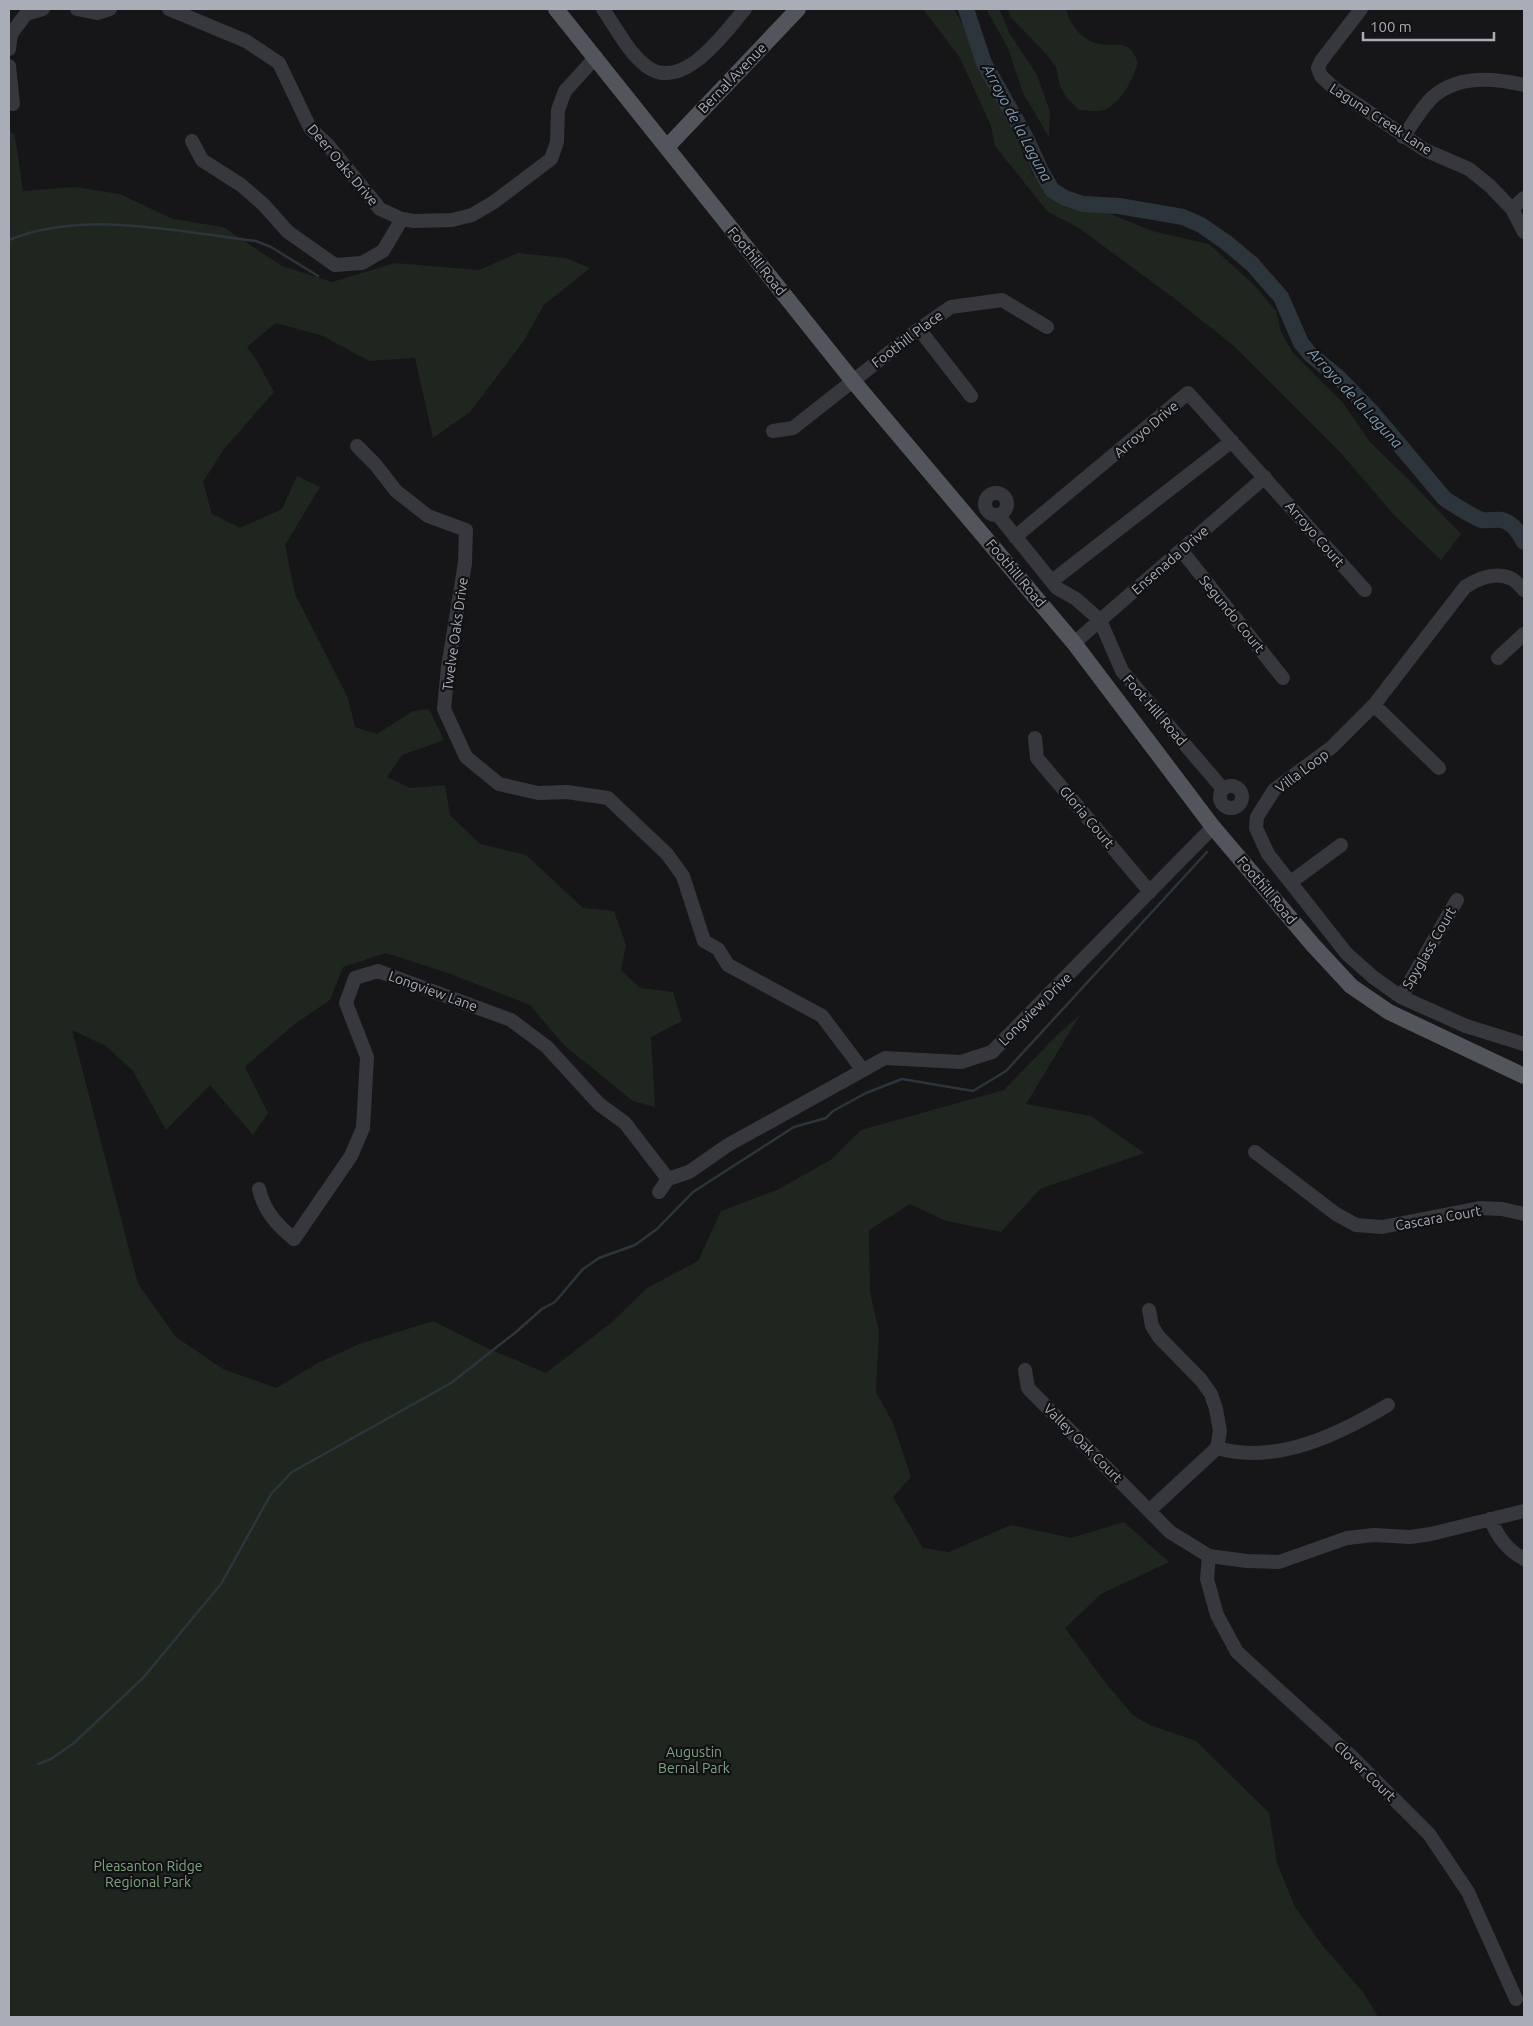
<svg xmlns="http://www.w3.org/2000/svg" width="1533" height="2026" font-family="Ubuntu,sans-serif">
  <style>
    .green { fill: #1e261f }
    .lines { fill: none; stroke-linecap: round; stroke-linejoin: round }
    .stream { stroke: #2c353c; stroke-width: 2.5 }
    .river { stroke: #2c353c; stroke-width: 16 }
    .minor { stroke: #37383d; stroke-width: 14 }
    .major { stroke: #53555c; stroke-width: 16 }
    .labels { text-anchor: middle; stroke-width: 4.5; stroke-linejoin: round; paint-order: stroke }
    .street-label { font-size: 14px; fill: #a8adb8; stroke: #111113 }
    .park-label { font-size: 14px; fill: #7fa381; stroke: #111113 }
    .water-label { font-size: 15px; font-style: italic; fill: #7f9bb3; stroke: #111113 }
  </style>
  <rect width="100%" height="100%" fill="#161618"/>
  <path class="green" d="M923,9H954L962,23L977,64L1017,139L1033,175L1064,207L1108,213L1152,231L1209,244L1254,285L1276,311L1281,332L1293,353L1343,403L1371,443L1410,481L1461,534L1441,560L1395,516L1340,452L1235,347L1175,299L1079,228L1048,212L995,146L991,126L960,58Z
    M986,9H999L1010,34L1037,75L1050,112L1049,137L1023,93L1008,48Z
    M1008,9H1066C1071,28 1085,44 1107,45C1116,46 1122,43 1130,49C1134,52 1135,57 1138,62C1133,80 1120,107 1100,111C1093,112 1086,110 1079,110L1067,98L1060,86L1056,67L1048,56L1010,16Z
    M9,130L15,136L23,191L75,187L120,194L173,219L223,227L282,266L332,282L395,263L479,270L518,253L566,258L590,268L544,305L523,342L470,412L433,438L415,358L369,361L323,336L276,323L247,347L257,361L274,392L224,449L203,482L212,514L240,528L282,509L297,476L320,487L285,545L295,594L348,698L355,727L377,734L413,711L429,709L444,740L402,755L387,777L410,788L445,785L450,815L480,844L526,855L583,908L614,911L626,945L621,970L640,988L673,992L682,1021L651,1037L655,1107L633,1101L565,1046L530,1005L448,973L386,953L343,967L330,1000L292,1026L245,1067L268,1113L253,1135L210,1085L166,1130L133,1071L106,1046L72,1030L138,1284L176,1337L223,1369L276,1388L318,1363L359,1344L433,1321L485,1347L546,1373L611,1323L647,1288L698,1261L721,1211L779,1189L832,1159L861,1130L1004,1090L1056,1036L1080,1015L1026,1104L1091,1116L1144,1153L1040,1189L1001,1232L946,1221L910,1204L869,1230L870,1292L879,1332L876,1392L893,1423L911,1477L893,1497L923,1548L949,1552L1011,1525L1071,1538L1124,1522L1169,1562L1101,1594L1065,1628L1108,1686L1133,1715L1150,1725L1196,1741L1269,1813L1277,1863L1295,1907L1323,1946L1363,1992L1378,2017H9Z"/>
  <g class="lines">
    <path class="stream" d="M9,240C86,209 177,232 256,241L271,247L318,276
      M38,1764L51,1759L74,1743L143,1678L221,1584L271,1494L292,1472L451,1383L516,1332L542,1309L555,1302L583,1269L599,1258L635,1245L657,1229L693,1192L794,1127L826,1118L833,1111L866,1093L902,1079L973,1091L1006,1071L1207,852"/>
    <path class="river" d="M966,9L984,63L1026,138L1041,171L1052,190L1065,198L1083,204L1119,206L1183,217L1201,225L1227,243L1252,264L1281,297L1301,343L1310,354L1339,378L1371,411L1444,498C1449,502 1475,518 1482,520C1488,521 1495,519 1502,520C1513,523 1519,533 1524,542"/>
    <path class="minor" d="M77,9L97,13L110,9
      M169,9L246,41L279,63L310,128L328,145L380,209L402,219L414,221L452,220L472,215L494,202L551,159L557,142L558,110L565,91L596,57
      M603,9C616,28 628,52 646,66C683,94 725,32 745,9
      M1361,9L1321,61L1318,68L1321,76L1335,89L1425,150L1469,169L1490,186L1512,209L1524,232
      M9,49L11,34L26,14L43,9
      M9,66L13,104
      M1403,137C1413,124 1422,106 1434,96C1458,75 1495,78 1524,85
      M192,141L202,160L241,185L263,204L288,232L335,265L362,263L383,251L402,219
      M1512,209L1524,198
      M919,329L971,396
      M773,431L793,428L919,329L951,307L1002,300L1047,327
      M357,446L375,464L396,491L428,516L466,530L465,563L448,667L444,709L466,757L499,784L538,793L567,792L608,798L667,854L683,876L704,941L718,949L728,965L822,1016L862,1069
      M985 504a11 11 0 1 1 22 0a11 11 0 1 1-22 0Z
      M998,515L1057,588L1076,599L1100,620L1122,671L1223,789
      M1015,537L1188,393L1365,590
      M1181,550L1283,678
      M1052,581L1232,441
      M1524,590C1521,587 1516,581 1512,579C1496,571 1479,578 1465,587L1374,705L1332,747L1274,790L1257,817L1256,828L1268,854L1347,954L1373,977L1401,997L1466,1026L1524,1044
      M1074,643L1265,477
      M1498,658L1524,634
      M1374,705L1439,768
      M1035,738L1037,758L1150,892
      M1220 797a11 11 0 1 1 22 0a11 11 0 1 1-22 0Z
      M1291,882L1341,845
      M1401,997L1457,900
      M1255,1152L1336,1214L1356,1225L1382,1227L1480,1208L1502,1209L1524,1214
      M259,1189C264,1211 277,1225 294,1239L351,1156L363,1128L367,1057L346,1003L355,978L378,971L511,1020L547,1047L599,1104L625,1123L668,1179
      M659,1192L668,1179L689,1172L728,1145L885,1058L961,1062L992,1052L1213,827
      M1149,1310L1152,1326L1159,1337L1201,1380L1211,1394L1216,1409L1220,1431L1217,1448L1150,1510
      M1025,1370L1028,1388L1170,1532L1209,1556L1247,1561L1279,1562L1347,1538L1374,1535L1410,1537L1431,1534L1524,1511
      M1217,1448C1276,1465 1338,1435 1388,1405
      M1490,1519C1498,1537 1507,1550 1524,1559
      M1209,1556L1207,1579L1217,1615L1237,1652L1351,1756L1429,1834L1468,1892L1516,1999"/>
    <path class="major" d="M556,9L853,381L1074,643L1213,827L1313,945L1351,986L1389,1012L1524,1076
      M667,147L798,9"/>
  </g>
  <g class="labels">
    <g class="street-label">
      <text transform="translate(732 78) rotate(-46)" y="5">Bernal Avenue</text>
      <text transform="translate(1381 119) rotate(33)" y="5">Laguna Creek Lane</text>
      <text transform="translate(343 165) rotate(50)" y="5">Deer Oaks Drive</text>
      <text transform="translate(757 261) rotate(51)" y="5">Foothill Road</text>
      <text transform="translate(907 339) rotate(-37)" y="5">Foothill Place</text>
      <text transform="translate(1146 429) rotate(-40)" y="5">Arroyo Drive</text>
      <text transform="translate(1315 534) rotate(49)" y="5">Arroyo Court</text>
      <text transform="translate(1170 560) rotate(-41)" y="5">Ensenada Drive</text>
      <text transform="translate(1016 573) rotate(50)" y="5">Foothill Road</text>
      <text transform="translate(1232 614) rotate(51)" y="5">Segundo Court</text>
      <text transform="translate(455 634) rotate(-82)" y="5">Twelve Oaks Drive</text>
      <text transform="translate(1155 710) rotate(49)" y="5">Foot Hill Road</text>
      <text transform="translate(1302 771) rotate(-37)" y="5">Villa Loop</text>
      <text transform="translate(1087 817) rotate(50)" y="5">Gloria Court</text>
      <text transform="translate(1267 890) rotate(50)" y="5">Foothill Road</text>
      <text transform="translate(1429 948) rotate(-60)" y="5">Spyglass Court</text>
      <text transform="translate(433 991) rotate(20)" y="5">Longview Lane</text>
      <text transform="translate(1035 1009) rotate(-45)" y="5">Longview Drive</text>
      <text transform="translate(1438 1218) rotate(-10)" y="5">Cascara Court</text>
      <text transform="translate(1083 1443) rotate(45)" y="5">Valley Oak Court</text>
      <text transform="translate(1365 1771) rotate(44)" y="5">Clover Court</text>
    </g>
    <g class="park-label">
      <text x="694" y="1757">Augustin<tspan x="694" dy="16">Bernal Park</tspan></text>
      <text x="148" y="1871">Pleasanton Ridge<tspan x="148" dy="16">Regional Park</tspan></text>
    </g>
    <g class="water-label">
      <text transform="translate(1017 123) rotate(62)" y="5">Arroyo de la Laguna</text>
      <text transform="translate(1355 398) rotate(47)" y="5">Arroyo de la Laguna</text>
    </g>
  </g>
  <rect width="1533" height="2026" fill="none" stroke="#a8adb8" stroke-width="20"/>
  <path d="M1363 32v8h131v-8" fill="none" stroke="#a8adb8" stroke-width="2.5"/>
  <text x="1370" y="32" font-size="15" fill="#a8adb8" stroke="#111113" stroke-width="4" paint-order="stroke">100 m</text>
</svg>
